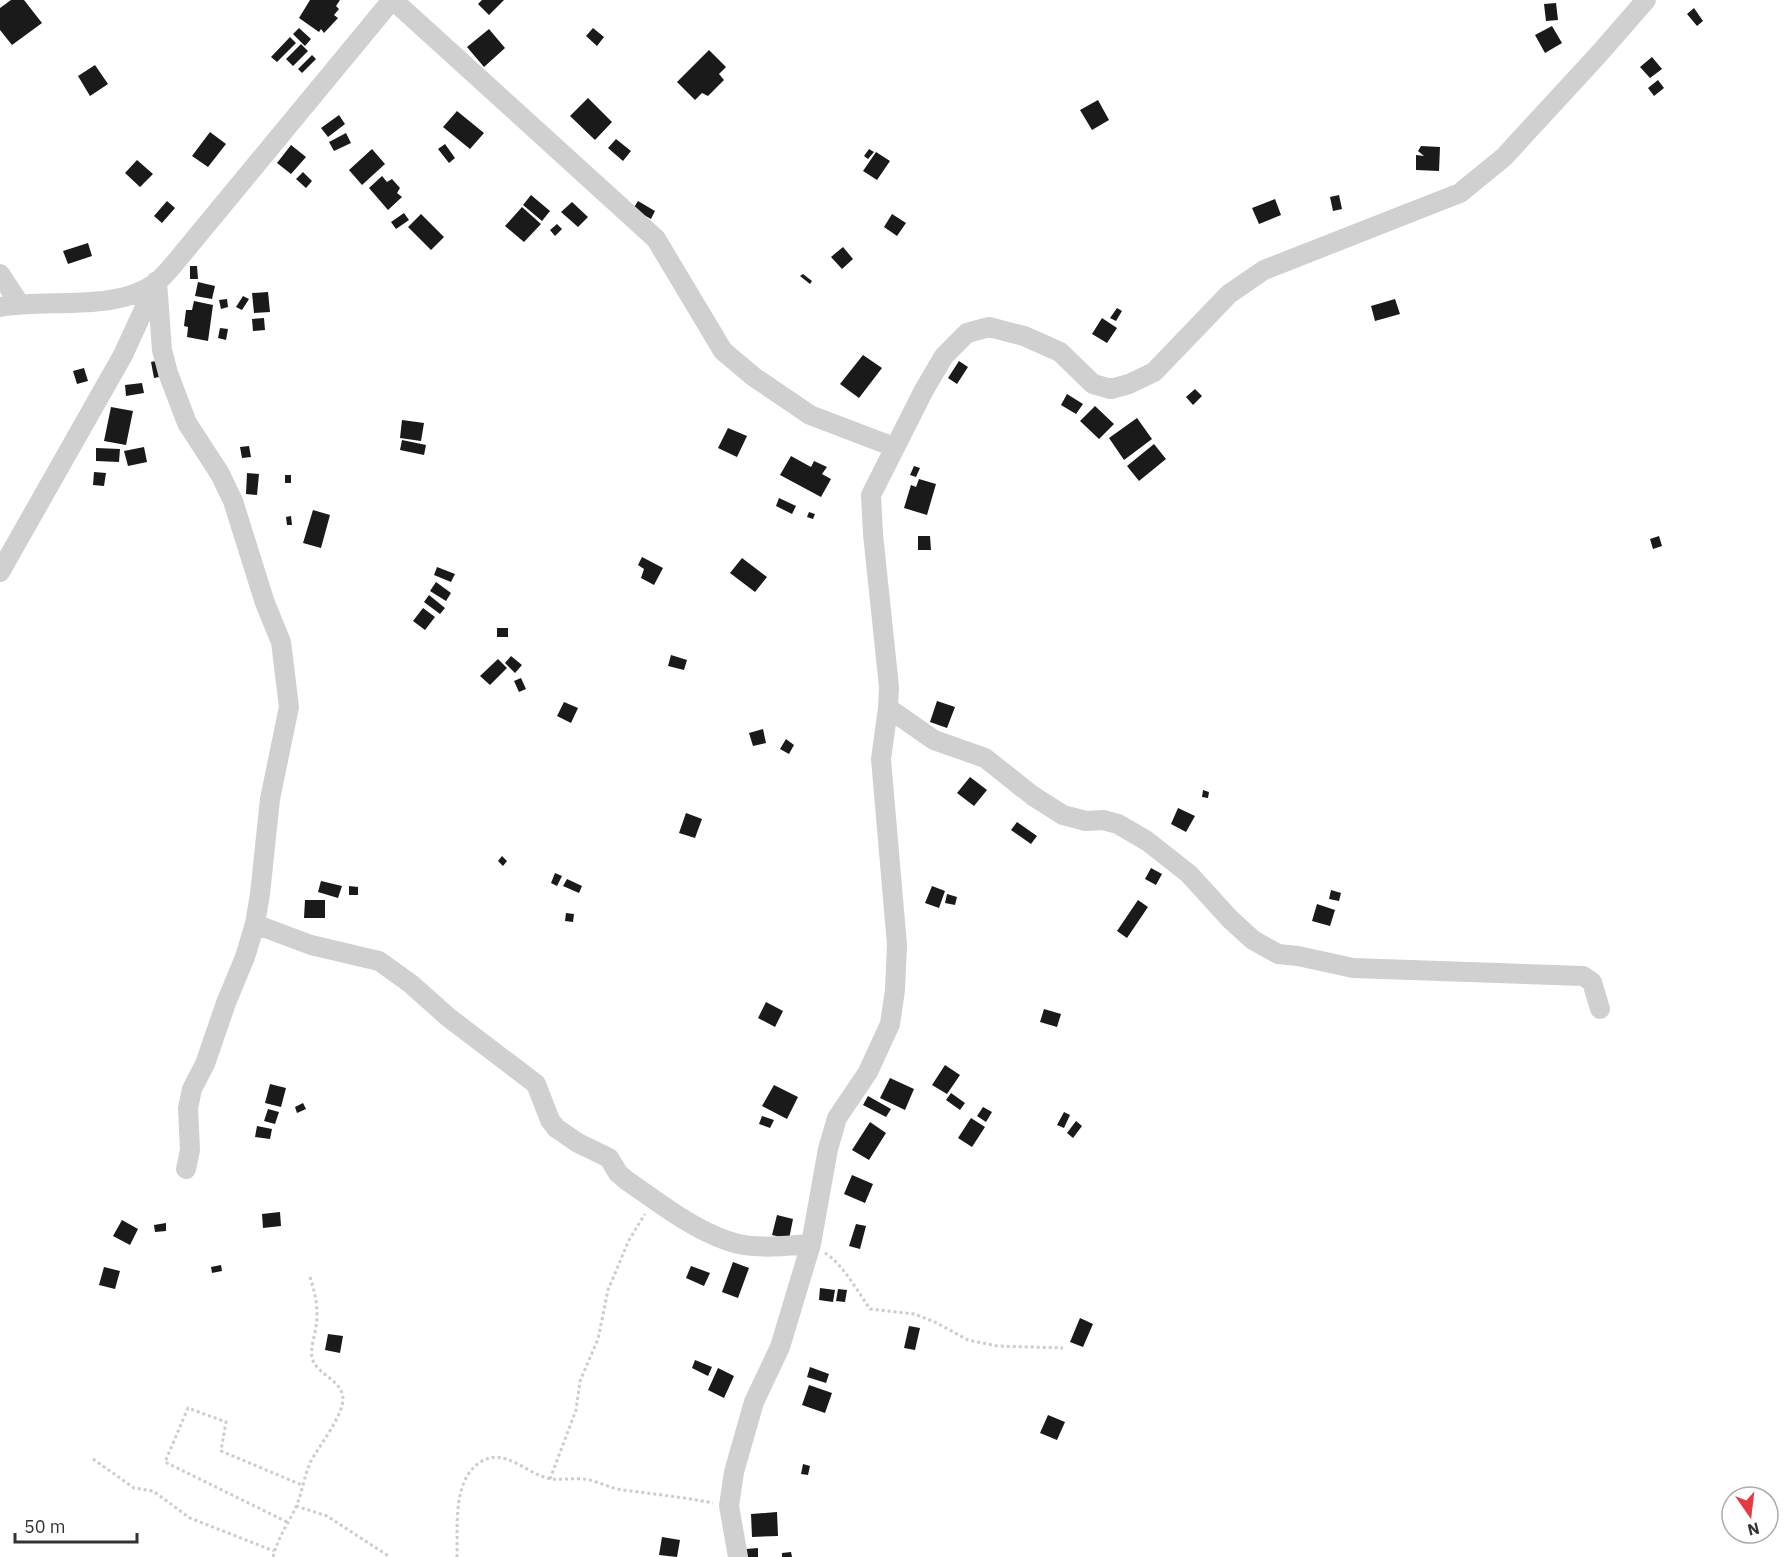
<svg xmlns="http://www.w3.org/2000/svg" width="1792" height="1557" font-family="'IBM Plex Sans',sans-serif">
  <style>
    .building { fill: #1a1a1a }
    .lines { fill: none; stroke-linecap: round; stroke-linejoin: round }
    .path { stroke: #cdcdcd; stroke-width: 3; stroke-dasharray: 3 3; stroke-linecap: butt }
    .street { stroke: #d0d0d0; stroke-width: 20 }
  </style>
  <rect width="100%" height="100%" fill="#fff"/>
  <path class="building" d="M11,0H24L42,23L12,45L0,30V8Z
    M310,0H340L336,6L339,9L334,15L338,18L324,33L321,29L319,32L299,18Z
    M482,0H504L489,15L478,4Z
    M1556,3L1558,20L1546,21L1544,4Z
    M1694,8L1703,21L1697,26L1687,14Z
    M1552,26L1562,43L1545,53L1535,35Z
    M299,28L311,39L305,46L293,34Z
    M593,28L604,37L597,46L586,36Z
    M489,29L505,48L484,67L467,47Z
    M290,37L296,43L277,62L271,57Z
    M301,44L308,51L293,66L286,59Z
    M709,50L726,67L719,74L724,80L708,96L702,93L695,100L677,82Z
    M312,55L316,59L302,73L298,69Z
    M1652,57L1662,69L1650,78L1640,67Z
    M95,65L108,84L90,96L78,76Z
    M1658,80L1664,88L1654,96L1648,88Z
    M588,98L612,122L595,140L570,116Z
    M1098,100L1109,120L1092,130L1080,110Z
    M457,111L484,133L470,149L443,127Z
    M339,115L345,124L328,137L321,128Z
    M210,132L226,144L208,167L192,156Z
    M346,133L351,143L334,151L329,142Z
    M616,139L631,151L623,161L608,148Z
    M445,144L455,158L449,163L438,149Z
    M291,145L306,157L291,174L277,163Z
    M1421,146L1440,147L1439,171L1416,170V155L1424,156L1418,151Z
    M372,149L385,164L362,185L349,170Z
    M869,149L874,152L868,159L864,156Z
    M876,152L890,161L877,180L863,171Z
    M137,160L153,174L140,187L125,173Z
    M303,172L312,181L306,188L296,179Z
    M382,176L387,182L392,179L400,188L397,193L402,197L388,210L369,188Z
    M531,195L550,211L542,221L523,205Z
    M1339,195L1342,209L1333,211L1330,197Z
    M1275,199L1281,215L1259,224L1252,208Z
    M167,201L175,208L162,223L154,216Z
    M638,201L655,211L651,219L633,209Z
    M572,202L588,217L578,227L561,212Z
    M522,207L541,224L524,242L505,226Z
    M404,213L409,220L396,229L391,222Z
    M421,214L444,237L431,250L408,227Z
    M892,214L906,223L897,236L884,227Z
    M557,224L562,229L555,236L550,230Z
    M88,243L92,256L68,264L63,251Z
    M843,247L853,259L842,269L831,257Z
    M190,266H197L198,279H190Z
    M803,274L812,281L810,284L800,276Z
    M198,282L215,286L212,299L195,296Z
    M268,292L270,312L254,313L252,293Z
    M243,296L249,299L242,310L236,307Z
    M227,299L228,307L221,309L219,300Z
    M1395,299L1400,314L1375,321L1371,306Z
    M194,301L213,305L208,341L187,337L188,327L184,326L186,310H192Z
    M1117,308L1122,311L1116,321L1110,318Z
    M264,318L265,330L253,331L252,319Z
    M1102,318L1117,328L1107,343L1092,334Z
    M220,328L228,329L226,340L218,338Z
    M863,355L882,368L859,398L840,384Z
    M156,361L159,377L154,378L151,362Z
    M959,361L968,367L957,384L948,378Z
    M84,368L88,381L77,384L73,371Z
    M142,383L144,393L126,396L125,385Z
    M1195,389L1202,396L1193,405L1186,397Z
    M1067,394L1083,404L1076,414L1061,405Z
    M1095,406L1114,424L1099,439L1080,421Z
    M111,407L133,411L126,445L104,441Z
    M1137,418L1152,439L1124,460L1109,438Z
    M402,420L424,423L421,441L400,438Z
    M728,428L747,436L737,457L718,448Z
    M402,440L426,445L424,455L400,450Z
    M1154,444L1166,459L1139,481L1127,466Z
    M249,446L251,457L242,458L240,447Z
    M144,447L147,462L128,466L124,451Z
    M96,448L120,449L119,462L96,461Z
    M791,456L811,467L814,461L827,467L822,474L831,479L821,497L780,475Z
    M914,466L920,468L916,477L910,475Z
    M94,472L106,473L104,486L93,485Z
    M247,473L259,474L257,495L246,494Z
    M285,475H291V483H285Z
    M919,479L936,484L927,515L904,508L911,485L916,487Z
    M779,498L796,506L792,514L776,506Z
    M313,510L330,515L321,548L303,543Z
    M809,512L815,514L813,519L807,517Z
    M291,516L292,525H287L286,517Z
    M918,536H930L931,550H918Z
    M1659,536L1662,546L1653,549L1650,539Z
    M642,557L663,568L654,585L641,578L644,569L638,565Z
    M742,558L767,577L755,592L730,573Z
    M437,567L455,574L451,582L434,575Z
    M436,582L451,593L446,601L430,591Z
    M429,595L445,608L440,614L424,602Z
    M423,608L435,617L425,630L413,621Z
    M497,628H508V637H497Z
    M671,655L687,660L684,670L668,666Z
    M511,656L522,665L515,673L505,663Z
    M498,659L507,668L490,685L480,676Z
    M521,678L526,689L519,692L514,681Z
    M937,701L955,707L947,728L930,722Z
    M564,702L578,708L571,723L557,716Z
    M763,729L766,743L753,746L749,733Z
    M786,739L794,745L789,754L780,749Z
    M970,777L987,790L974,806L957,793Z
    M1203,790L1209,792L1208,798L1202,797Z
    M1178,808L1195,816L1186,832L1171,824Z
    M686,813L702,819L695,838L679,833Z
    M1017,822L1037,836L1031,844L1011,830Z
    M502,856L507,861L503,866L498,861Z
    M1151,868L1162,874L1156,885L1145,879Z
    M555,873L562,876L557,886L551,883Z
    M567,879L582,886L579,893L563,886Z
    M321,881L342,886L338,898L318,892Z
    M349,886L358,887V895H349Z
    M932,886L945,891L939,908L925,903Z
    M1331,890L1341,893L1339,901L1329,899Z
    M947,894L957,897L955,905L945,903Z
    M305,900H325V918H304Z
    M1138,900L1148,907L1127,938L1117,931Z
    M1317,904L1335,910L1330,926L1312,921Z
    M566,913L574,914L573,922L565,921Z
    M766,1002L783,1011L775,1027L758,1018Z
    M1044,1009L1061,1014L1057,1027L1040,1022Z
    M945,1065L960,1075L947,1094L932,1085Z
    M890,1078L914,1089L905,1110L880,1098Z
    M270,1084L286,1088L281,1107L265,1103Z
    M774,1085L798,1097L787,1119L762,1106Z
    M951,1093L965,1103L960,1110L946,1100Z
    M868,1096L891,1109L886,1117L863,1105Z
    M303,1103L306,1109L297,1113L295,1107Z
    M983,1107L992,1112L986,1122L977,1116Z
    M268,1109L279,1112L275,1124L264,1121Z
    M1064,1112L1070,1115L1064,1128L1057,1125Z
    M762,1116L774,1120L770,1128L759,1124Z
    M971,1118L985,1127L972,1147L958,1138Z
    M1076,1121L1082,1126L1073,1138L1067,1133Z
    M870,1122L886,1133L869,1160L852,1150Z
    M257,1126L272,1129L270,1139L255,1137Z
    M852,1175L873,1184L865,1203L844,1194Z
    M280,1212L281,1226L263,1228L262,1214Z
    M777,1215L793,1219L789,1239L772,1235Z
    M122,1220L138,1229L130,1245L113,1236Z
    M166,1223V1231L155,1232L154,1225Z
    M856,1224L866,1226L860,1249L849,1246Z
    M733,1262L749,1268L738,1298L722,1292Z
    M221,1265L222,1271L212,1273L211,1267Z
    M691,1266L710,1273L704,1286L686,1278Z
    M104,1267L120,1271L115,1289L99,1285Z
    M820,1288L835,1290L833,1302L819,1300Z
    M838,1289L847,1290L845,1302L836,1301Z
    M1080,1318L1093,1324L1083,1347L1070,1342Z
    M909,1326L920,1328L915,1350L904,1348Z
    M328,1334L343,1336L340,1353L325,1350Z
    M695,1360L712,1367L708,1376L692,1368Z
    M810,1367L829,1374L826,1383L807,1377Z
    M718,1368L734,1376L724,1398L708,1390Z
    M809,1385L832,1393L825,1413L802,1405Z
    M1048,1415L1065,1422L1057,1440L1040,1433Z
    M803,1464L810,1466L808,1475L801,1474Z
    M777,1512L778,1536L752,1537L751,1514Z
    M662,1537L680,1540L677,1557L659,1555Z
    M758,1548V1557H747L746,1549Z
    M791,1552L792,1557H782V1553Z"/>
  <g class="lines">
    <path class="path" d="M825,1253C842,1263 858,1292 870,1309L914,1314L935,1322L968,1340L997,1346L1063,1348
      M93,1459L134,1488L153,1491L190,1518L274,1551
      M550,1479L576,1410L580,1381L598,1339L608,1290L629,1240L645,1214
      M296,1506L327,1516L390,1557
      M287,1522L165,1462L188,1408L226,1422L221,1451L302,1485
      M273,1557C279,1535 287,1526 296,1507C302,1493 304,1477 310,1463C318,1447 344,1415 343,1398C342,1380 317,1375 312,1358C310,1348 315,1336 316,1326C319,1310 315,1292 310,1277
      M457,1557C458,1528 452,1482 479,1463C504,1445 527,1475 551,1479C561,1480 572,1478 583,1479C596,1480 609,1488 623,1490C653,1494 683,1497 713,1503"/>
    <path class="street" d="M393,0L656,239L723,351L754,377L810,415L894,447
      M0,274L19,303
      M0,307C48,298 118,313 158,281C164,276 169,270 174,264L392,0
      M0,572L123,355L157,281L162,350L168,373L187,423L220,474L233,501L265,603L281,642L289,707L270,799L260,894L255,924L245,957L226,1003L205,1064L192,1089L188,1108L190,1150L186,1169
      M888,708L934,740L985,758L1033,796L1063,815L1086,821L1103,820L1118,824L1147,841L1189,874L1230,919L1253,940L1278,954L1298,956L1353,968L1583,976L1592,982L1600,1009
      M255,924L311,945L379,961L411,984L448,1017L536,1084L550,1120L556,1128L578,1143L609,1158L618,1173L626,1180C658,1202 692,1229 728,1241C754,1250 784,1246 811,1244
      M738,1557L729,1506L734,1472L754,1402L780,1347L811,1244L828,1149L837,1118L868,1072L890,1024L895,990L897,945L881,759L888,708L889,687L873,534L871,495L924,390L944,356L967,333L989,327L1024,336L1060,352L1093,384L1111,389L1129,384L1154,372L1229,294L1264,270L1460,193L1504,157L1598,55L1646,0"/>
  </g>
  <g transform="translate(1750 1515) rotate(166)"><circle r="28" fill="#ffffff" stroke="#adadad" stroke-width="1.5"/>
  <path d="M0-4.5L10 22L0 15L-10 22Z" fill="#e63946"/>
  <text y="-9" font-size="16" font-weight="bold" text-anchor="middle" fill="#333333">N</text>
  </g>
  <path d="M15 1533v9h122v-9" fill="none" stroke="#333333" stroke-width="3"/>
  <text x="24" y="1533" font-size="18" fill="#333333" stroke="#ffffff" stroke-width="4.5" paint-order="stroke">50 m</text>
</svg>
